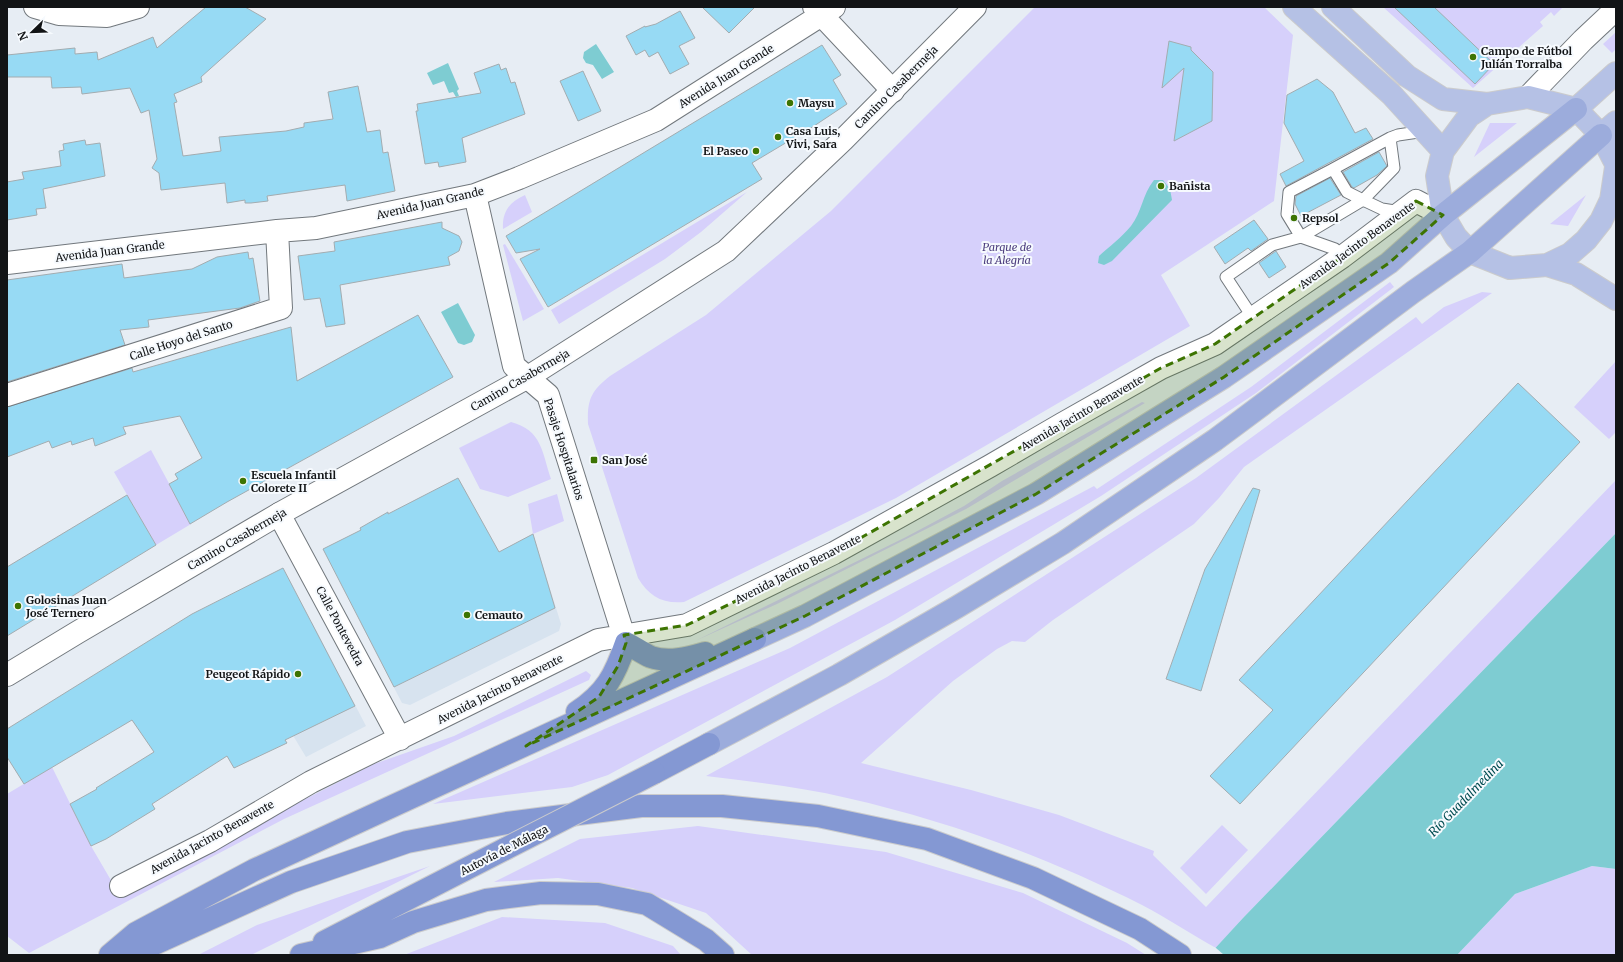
<svg xmlns="http://www.w3.org/2000/svg" width="1623" height="962" font-family="Merriweather,serif">
  <style>
    .built { fill: #d7e3ef }
    .green { fill: #d6d0fb }
    .water { fill: #7eccd2 }
    .pier { fill: #e7edf4 }
    .building { fill: #97daf4; stroke: #a3acb0 }
    .lines { fill: none; stroke-linecap: round; stroke-linejoin: round }
    .service-casing { stroke: #72787d; stroke-width: 13 }
    .minor-casing { stroke: #72787d; stroke-width: 24 }
    .secondary-casing { stroke: #72787d; stroke-width: 24 }
    .primary-casing { stroke: #cbcbcc; stroke-width: 24 }
    .trunk-casing { stroke: #cbcbcc; stroke-width: 24 }
    .motorway-casing { stroke: #cbcbcc; stroke-width: 24 }
    .service { stroke: #fff; stroke-width: 11 }
    .minor { stroke: #fff; stroke-width: 22 }
    .secondary { stroke: #fff; stroke-width: 22 }
    .primary { stroke: #b5c1e5; stroke-width: 22 }
    .trunk { stroke: #9cacdc; stroke-width: 22 }
    .motorway { stroke: #8498d3; stroke-width: 22 }
    .motorway-bridge-casing { stroke: #cbcbcc; stroke-width: 24; stroke-linecap: butt }
    .motorway-bridge { stroke: #8498d3; stroke-width: 22 }
    .marked { fill: #3d7402; fill-opacity: 0.2; stroke: #3d7402; stroke-width: 3; stroke-dasharray: 8 5; stroke-linejoin: round }
    .poi-dot { fill: #3d7402; stroke: #f6fafe; stroke-width: 1.5 }
    .labels { text-anchor: middle; stroke-width: 4; stroke-linejoin: round; paint-order: stroke }
    .poi-label { font-size: 11px; font-weight: bold; fill: #121416; stroke: #f6fafe; text-anchor: start }
    .street-label { font-size: 11px; fill: #121416; stroke: #f6fafe }
    .park-label { font-size: 11px; font-style: italic; fill: #4c3d7e; stroke: #f6fafe }
    .water-label { font-size: 12px; font-style: italic; fill: #014c51; stroke: #f6fafe }
  </style>
  <rect width="100%" height="100%" fill="#e7edf4"/>
  <path class="built" d="M533,534L561,624L559,631L410,705L402,703L361,624Z
    M312,622L366,726L306,757L245,656Z"/>
  <path class="green" d="M1035,7H1264L1293,35L1274,201L1161,275L1190,326L896,498L684,602C662,604 649,596 638,578L588,424C587,400 591,391 610,376L706,315L831,211Z
    M1383,7H1563L1554,16L1551,12L1540,22L1543,26L1473,88Z
    M1616,32V49L1612,53L1603,44Z
    M1490,123H1517L1474,157Z
    M747,192L701,232L665,259L559,324L551,310Z
    M525,195L532,212L503,229C502,212 509,202 525,195Z
    M1586,195L1568,226L1550,224Z
    M505,244L544,309L523,321L503,245Z
    M1390,282L1394,287L1256,393L1101,496L895,620L608,775L572,787L433,804L790,648L1094,486L1097,489L1251,387Z
    M1482,292L1492,293L1244,467L1219,498L1194,524L1053,620L1025,642L1012,641L997,649L953,681L861,763L971,790L1059,815L1154,851L1153,855L1206,907L1616,480V533L1243,918L1216,948C1191,934 1167,918 1142,905C1049,858 949,821 847,798C801,787 753,782 706,776L887,677L1196,478L1416,317L1422,324L1444,307Z
    M1616,361V432L1609,439L1574,407Z
    M1142,402L1145,403L966,509L777,604L695,641L906,537L964,506L1002,481Z
    M511,422C542,430 542,452 551,479L508,497L480,489L459,448Z
    M151,450L191,524L156,545L114,472Z
    M557,494L564,521L533,534L528,504Z
    M586,671L591,675L589,680L284,819L29,953L7,936V794L52,767L91,846L119,894L374,764L454,736Z
    M1222,825L1248,850L1206,894L1180,868Z
    M698,826L886,852L1023,893L1127,943L1146,955H752L706,913L632,888L558,878L494,882L580,839Z
    M430,866L251,955H198L257,925Z
    M1592,866L1616,869V955H1457L1515,894Z
    M502,917L605,923L673,946L681,955H404Z"/>
  <path class="water" d="M596,44L614,72L602,79L593,65L586,63L583,58L584,52Z
    M448,63L459,89L457,91L459,96L456,97L453,92L449,93L444,81L433,85L427,73Z
    M1154,180H1163L1170,189L1172,200L1112,261L1104,265L1098,263L1099,256C1109,247 1122,237 1131,226C1142,212 1142,195 1154,180Z
    M458,303L475,335L472,342L464,345L458,343L441,312Z
    M1616,533V869L1592,866L1515,894L1457,955H1209L1243,918Z"/>
  <path class="pier" d="M1214,947L1216,948L1224,955H1207Z"/>
  <path class="building" d="M206,7H245L266,19L201,77L202,82L174,94L177,102L174,103L183,156L221,151L219,137L286,131L304,127V123L333,119L328,92L358,86L367,132L380,130L383,153L388,152L395,191L347,201L345,185L267,196L268,201L251,203H245V200L227,203L225,183L161,190L159,173L152,168L157,159L149,110L141,113L130,88L82,94L81,87L52,88L51,77H7V55L75,48V54L97,52L98,60L153,37L157,48Z
    M702,7H755L729,33Z
    M1394,7H1434L1494,64L1475,84Z
    M680,11L695,38L679,46L689,64L670,74L658,52L649,57L645,50L636,55L626,36L645,26V27L656,24Z
    M1169,41L1191,47V50L1213,72L1212,121L1174,141L1184,68L1162,88Z
    M822,45L841,75L833,80L847,104L814,126L752,163L762,179L548,307L520,259L540,249L516,253L506,236Z
    M499,64L501,70L506,68L511,83L515,82L525,114L462,138L466,162L439,167L438,162L425,164L416,111H418L417,104L481,93L474,73Z
    M583,71L601,111L578,121L560,81Z
    M1317,79L1333,92L1355,133L1366,128L1373,139L1286,186L1280,174L1304,161L1284,123L1287,95Z
    M85,140L86,145L100,143L105,176L43,189L46,208L36,209L37,215L7,220V182L24,179L22,172L61,166L59,151L64,150L63,144Z
    M1379,152L1387,166L1377,175L1354,188L1352,187L1343,172Z
    M1330,178L1341,195L1301,216L1295,204L1296,196Z
    M1254,220L1268,239L1251,251L1248,248L1225,264L1214,247Z
    M442,222V228L459,236L462,242L459,251L448,257L450,265L340,285L345,324L326,327L320,298L304,300L298,256L335,251L334,242Z
    M1276,251L1286,267L1269,278L1259,263Z
    M248,252L249,259L253,258L260,301L240,308L148,320L149,327L120,330L125,345L7,382V280L122,264L124,278L192,269L217,257Z
    M418,315L453,377L227,502L190,524L169,484L178,479L175,474L202,458L180,416L123,427L126,434L95,446L93,438L72,445L71,441L52,448L49,441L7,457V407L132,368L133,372L291,327L297,381Z
    M1518,383L1580,442L1240,804L1210,776L1273,710L1239,680Z
    M458,478L499,552L533,534L555,608L394,687L323,549L361,530L360,528L388,512V514Z
    M1253,488L1260,490L1201,691L1166,679L1205,569Z
    M127,495L156,545L7,636V567Z
    M283,568L355,706L285,740L287,743L234,768L227,756L152,804L155,809L106,839L91,846L70,804L97,789L96,788L154,752L132,720L24,784L7,757V729L192,614Z"/>
  <g class="lines">
    <defs>
      <path id="service" d="M1390,138L1394,168L1363,200L1347,192L1333,169L1390,138L1398,135L1425,131
        M1342,257L1335,249L1301,237L1363,200L1382,209L1401,212
        M1253,318L1226,277L1272,245L1301,237L1287,214L1289,192L1333,169"/>
      <path id="minor" d="M35,7L59,14L107,16L138,7
        M814,7L893,91
        M1528,97L1583,40L1616,9
        M475,195L514,366L548,395L626,643
        M7,263L277,231L316,228L475,195L519,178L656,120L834,7
        M7,395L281,308L277,231
        M279,514L400,739
        M121,886L210,841L311,782L598,640L687,625L834,553L990,466L1062,424L1161,368L1215,344L1342,257L1416,201L1443,215"/>
      <path id="secondary" d="M7,675L78,632L279,514L528,377L726,251L843,140L975,7"/>
      <path id="primary" d="M1294,7L1391,94L1443,151
        M1333,7L1407,76L1443,99L1487,104
        M1576,109L1616,73
        M1601,135L1616,122
        M1616,164L1601,135L1576,109L1528,97L1487,104L1469,116L1443,151L1437,176L1443,215L1456,237L1470,252L1510,268L1547,265L1570,254L1586,240L1601,221L1611,200L1616,167
        M1547,265L1576,274L1616,299"/>
      <path id="trunk" d="M755,639L805,616L1036,494L1224,377L1389,263L1443,215L1576,109
        M709,744L839,675L957,607L1063,543L1215,440L1413,292L1470,252L1601,135"/>
      <path id="motorway" d="M577,712C606,693 615,675 626,643C634,647 642,653 651,657C668,663 688,658 705,653
        M654,773L709,744
        M324,942L505,849
        M110,955L136,933L254,870L755,639
        M130,955L291,882L407,842L507,823L641,806H722L818,816L927,839L1033,878L1140,929L1180,955
        M301,955L380,937L413,922L486,900L541,893L598,894L647,904L706,940L723,955"/>
    </defs>
    <use href="#service" class="service-casing"/>
    <use href="#minor" class="minor-casing"/>
    <use href="#secondary" class="secondary-casing"/>
    <use href="#primary" class="primary-casing"/>
    <use href="#trunk" class="trunk-casing"/>
    <use href="#motorway" class="motorway-casing"/>
    <use href="#service" class="service"/>
    <use href="#minor" class="minor"/>
    <use href="#secondary" class="secondary"/>
    <use href="#primary" class="primary"/>
    <use href="#trunk" class="trunk"/>
    <use href="#motorway" class="motorway"/>
    <defs>
      <path id="motorway-bridge" d="M505,849L654,773"/>
    </defs>
    <use href="#motorway-bridge" class="motorway-bridge-casing"/>
    <use href="#motorway-bridge" class="motorway-bridge"/>
  </g>
  <path class="marked" d="M1416,201L1443,215L1389,263L1224,377L1036,494L805,616L526,746L599,697L618,666L626,643L624,635L687,625L834,553L1161,368L1215,344L1342,257Z"/>
  <g class="poi-dot">
    <circle cx="1473" cy="57" r="4"/>
    <circle cx="790" cy="103" r="4"/>
    <circle cx="778" cy="137" r="4"/>
    <circle cx="756" cy="151" r="4"/>
    <circle cx="1161" cy="186" r="4"/>
    <circle cx="1294" cy="218" r="4"/>
    <rect x="590" y="456" width="8" height="8" rx="2"/>
    <circle cx="243" cy="481" r="4"/>
    <circle cx="18" cy="606" r="4"/>
    <circle cx="467" cy="615" r="4"/>
    <circle cx="298" cy="674" r="4"/>
  </g>
  <g class="labels">
    <g class="poi-label">
      <text x="1481" y="55">Campo de Fútbol<tspan x="1481" dy="13">Julíán Torralba</tspan></text>
      <text x="798" y="107">Maysu</text>
      <text x="786" y="135">Casa Luis,<tspan x="786" dy="13">Vivi, Sara</tspan></text>
      <text x="748" y="155" text-anchor="end">El Paseo</text>
      <text x="1169" y="190">Bañista</text>
      <text x="1302" y="222">Repsol</text>
      <text x="602" y="464">San José</text>
      <text x="251" y="479">Escuela Infantil<tspan x="251" dy="13">Colorete II</tspan></text>
      <text x="26" y="604">Golosinas Juan<tspan x="26" dy="13">José Ternero</tspan></text>
      <text x="475" y="619">Cemauto</text>
      <text x="290" y="678" text-anchor="end">Peugeot Rápido</text>
    </g>
    <g class="street-label">
      <text transform="translate(726 76) rotate(-32)" y="4">Avenida Juan Grande</text>
      <text transform="translate(896 87) rotate(-45)" y="4">Camino Casabermeja</text>
      <text transform="translate(430 203) rotate(-13)" y="4">Avenida Juan Grande</text>
      <text transform="translate(1357 245) rotate(-36)" y="4">Avenida Jacinto Benavente</text>
      <text transform="translate(110 251) rotate(-7)" y="4">Avenida Juan Grande</text>
      <text transform="translate(181 340) rotate(-18)" y="4">Calle Hoyo del Santo</text>
      <text transform="translate(520 380) rotate(-30)" y="4">Camino Casabermeja</text>
      <text transform="translate(1082 413) rotate(-30)" y="4">Avenida Jacinto Benavente</text>
      <text transform="translate(564 449) rotate(72)" y="4">Pasaje Hospitalarios</text>
      <text transform="translate(237 539) rotate(-30)" y="4">Camino Casabermeja</text>
      <text transform="translate(798 569) rotate(-27)" y="4">Avenida Jacinto Benavente</text>
      <text transform="translate(340 626) rotate(62)" y="4">Calle Pontevedra</text>
      <text transform="translate(500 689) rotate(-27)" y="4">Avenida Jacinto Benavente</text>
      <text transform="translate(212 837) rotate(-29)" y="4">Avenida Jacinto Benavente</text>
      <text transform="translate(504 850) rotate(-27)" y="4">Autovía de Málaga</text>
    </g>
    <g class="park-label">
      <text x="1007" y="251">Parque de<tspan x="1007" dy="13">la Alegría</tspan></text>
    </g>
    <g class="water-label">
      <text transform="translate(1466 798) rotate(-46)" y="4">Río Guadalmedina</text>
    </g>
  </g>
  <rect width="1623" height="962" fill="none" stroke="#121416" stroke-width="16"/>
  <g transform="translate(32 32) rotate(247)" stroke="#f6fafe" stroke-width="3" paint-order="stroke">
  <path d="M0-3L7 15L0 10L-7 15Z" fill="#121416"/>
  <text y="-6" font-size="11" font-weight="bold" text-anchor="middle" fill="#121416">N</text>
  </g>
</svg>
